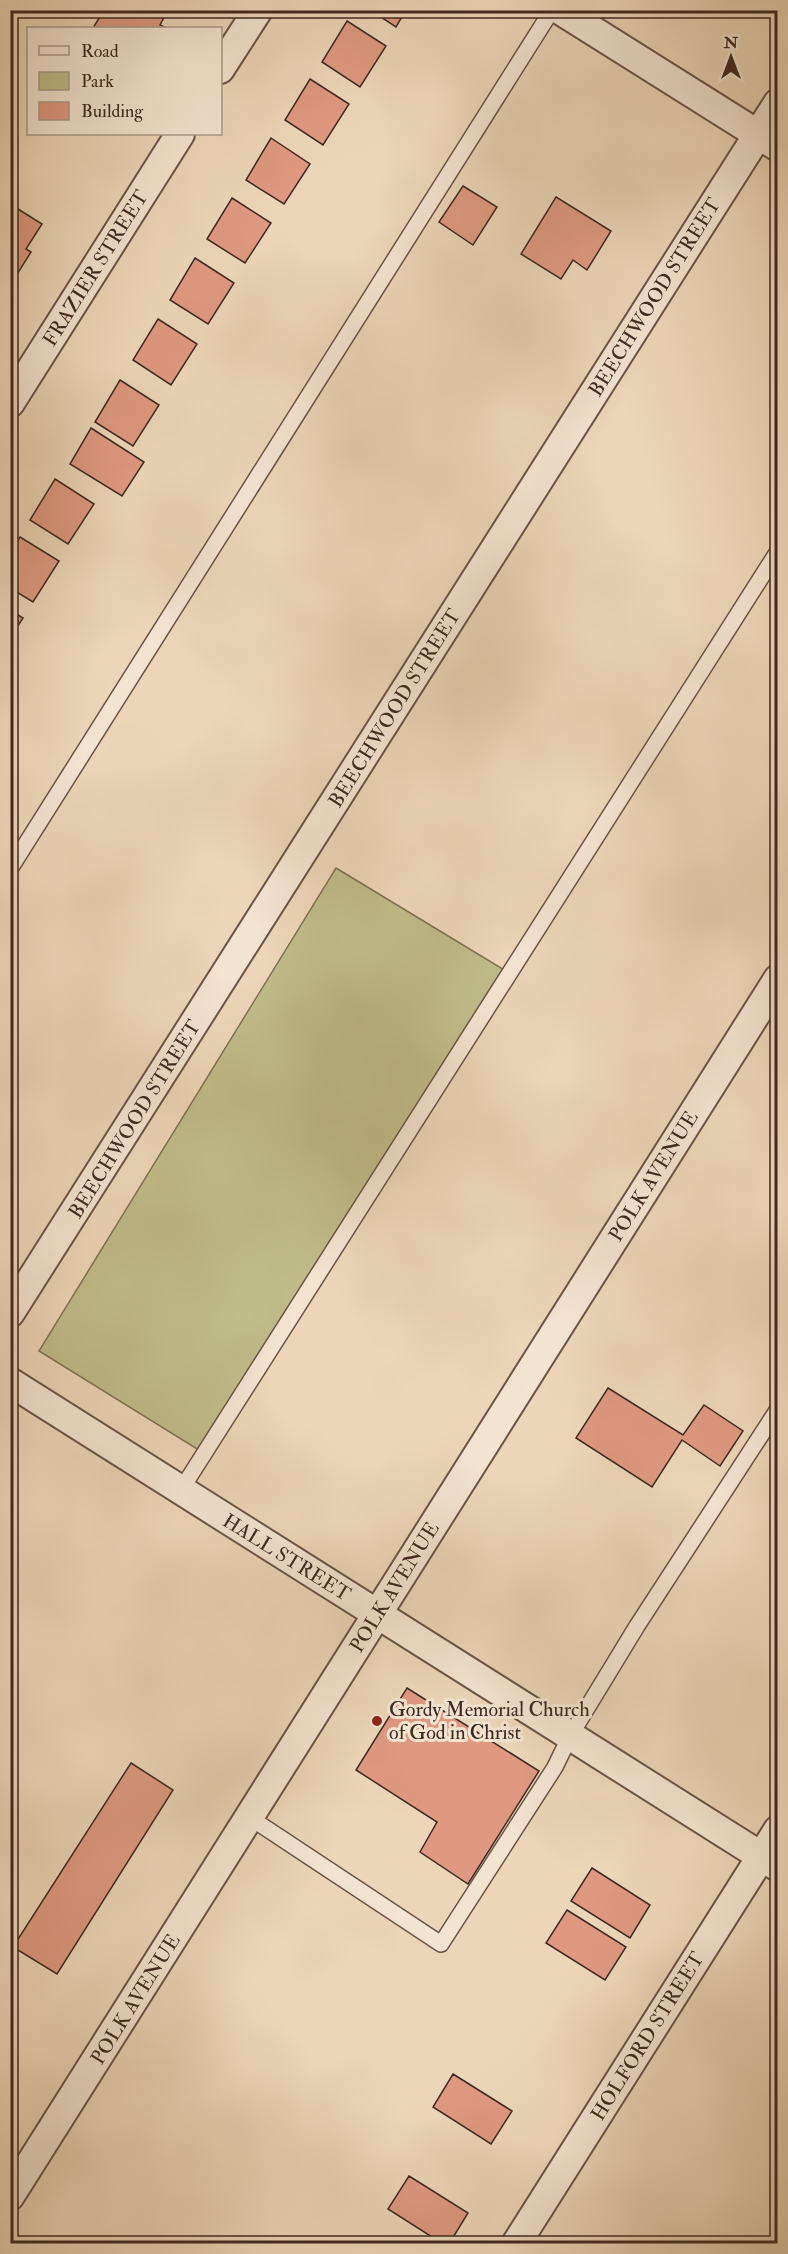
<svg xmlns="http://www.w3.org/2000/svg" width="788" height="2254" font-family="'IM FELL Double Pica',serif">
  <style>
    .green { fill: #bfbc89; stroke: #7f7254; stroke-width: 1.5 }
    .building { fill: #de9980; stroke: #3f2920; stroke-width: 1.5 }
    .lines { fill: none; stroke-linecap: round; stroke-linejoin: round }
    .lane-casing { stroke: #6a5446; stroke-width: 18 }
    .street-casing { stroke: #6a5446; stroke-width: 32 }
    .lane { stroke: #f3e4d0; stroke-width: 15 }
    .street { stroke: #f3e4d0; stroke-width: 28 }
    .poi-dot { fill: #8f2418; stroke: #f3e4d0; stroke-width: 2 }
    .labels { text-anchor: middle; stroke-width: 6; stroke-linejoin: round; paint-order: stroke }
    .street-label { font-size: 20px; fill: #3f2920; stroke: #f3e4d0 }
    .poi-label { font-size: 20px; fill: #3f2920; stroke: #f3e4d0; text-anchor: start }
  </style>
  <rect width="100%" height="100%" fill="#ecd6b7"/>
  <filter id="stains"><feTurbulence type="fractalNoise" baseFrequency=".00333" numOctaves="4"/><feColorMatrix values="0 0 0 0 .2 0 0 0 0 .09 0 0 0 0 .02 0 0 0 .5 -.17"/></filter>
  <radialGradient id="worn" r=".72"><stop offset=".6" stop-color="#630" stop-opacity="0"/><stop offset="1" stop-color="#630" stop-opacity=".3"/></radialGradient>
  <path class="green" d="M336,868L506,971L210,1457L39,1351Z"/>
  <path class="building" d="M104,10H168L160,25L166,28H93Z
    M370,10H406L396,27Z
    M347,21L386,46L360,87L322,62Z
    M310,79L349,104L323,145L285,120Z
    M271,138L310,164L284,204L246,180Z
    M463,186L497,207L473,245L439,222Z
    M556,197L611,231L587,270L573,260L561,279L521,254Z
    M232,198L271,223L245,263L207,239Z
    M10,204L42,224L26,249L31,252L11,284Z
    M195,258L234,283L208,324L170,300Z
    M158,319L197,344L171,385L133,360Z
    M120,380L159,405L133,446L95,422Z
    M91,428L144,462L122,496L70,464Z
    M55,479L94,504L68,544L30,520Z
    M20,537L59,561L33,602L10,588V553Z
    M10,610L23,618L10,638Z
    M608,1388L683,1435L704,1405L743,1431L720,1466L682,1440L652,1487L576,1438Z
    M407,1688L539,1771L468,1884L420,1852L437,1822L356,1770Z
    M131,1763L173,1790L57,1974L13,1947Z
    M592,1868L650,1905L630,1938L571,1901Z
    M567,1910L626,1947L605,1980L546,1943Z
    M453,2074L512,2111L491,2144L433,2107Z
    M409,2176L468,2213L449,2244H443L388,2209Z"/>
  <g class="lines">
    <defs>
      <path id="lane" d="M10,869L552,10
        M181,1490L778,551
        M249,1817L441,1944L555,1767L570,1736L637,1626L778,1409"/>
      <path id="street" d="M560,10L778,147
        M220,69L258,10
        M10,403L180,134
        M10,1313L778,103
        M10,1382L778,1867
        M10,2196L778,979
        M516,2244L778,1830"/>
    </defs>
    <use href="#lane" class="lane-casing"/>
    <use href="#street" class="street-casing"/>
    <use href="#lane" class="lane"/>
    <use href="#street" class="street"/>
  </g>
  <circle class="poi-dot" cx="377" cy="1721" r="6"/>
  <g class="labels">
    <g class="street-label">
      <text transform="translate(95 268) rotate(-58)" y="7">FRAZIER STREET</text>
      <text transform="translate(654 297) rotate(-58)" y="7">BEECHWOOD STREET</text>
      <text transform="translate(394 708) rotate(-58)" y="7">BEECHWOOD STREET</text>
      <text transform="translate(134 1119) rotate(-58)" y="7">BEECHWOOD STREET</text>
      <text transform="translate(653 1176) rotate(-58)" y="7">POLK AVENUE</text>
      <text transform="translate(287 1557) rotate(32)" y="7">HALL STREET</text>
      <text transform="translate(394 1587) rotate(-58)" y="7">POLK AVENUE</text>
      <text transform="translate(135 1999) rotate(-58)" y="7">POLK AVENUE</text>
      <text transform="translate(647 2036) rotate(-58)" y="7">HOLFORD STREET</text>
    </g>
    <g class="poi-label">
      <text x="389" y="1716">Gordy Memorial Church<tspan x="389" dy="23">of God in Christ</tspan></text>
    </g>
  </g>
  <rect width="788" height="2254" fill="none" stroke="#ecd6b7" stroke-width="36"/>
  <rect x="12" y="12" width="764" height="2230" fill="none" stroke="#3f2920" stroke-width="3"/>
  <rect x="18" y="18" width="752" height="2218" fill="none" stroke="#3f2920" stroke-width="1.5"/>
  <rect x="27" y="27" width="195" height="108" fill="#f3e4d0" stroke="#ab998a" stroke-width="1.5"/>
  <rect x="39" y="46" width="30" height="9" fill="#f3e4d0" stroke="#ab998a" stroke-width="1.5"/>
  <text x="81" y="57" font-size="18" fill="#3f2920">Road</text>
  <rect x="39" y="72" width="30" height="18" fill="#bfbc89" stroke="#ab998a" stroke-width="1.5"/>
  <text x="81" y="87" font-size="18" fill="#3f2920">Park</text>
  <rect x="39" y="102" width="30" height="18" fill="#de9980" stroke="#ab998a" stroke-width="1.5"/>
  <text x="81" y="117" font-size="18" fill="#3f2920">Building</text>
  <g transform="translate(731 57)" stroke="#f3e4d0" stroke-width="4.5" paint-order="stroke">
  <path d="M0-4.5L10 22L0 15L-10 22Z" fill="#3f2920"/>
  <text y="-9" font-size="16" font-weight="bold" text-anchor="middle" fill="#3f2920">N</text>
  </g>
  <rect width="100%" height="100%" filter="url(#stains)"/>
  <rect width="100%" height="100%" fill="url(#worn)"/>
</svg>
